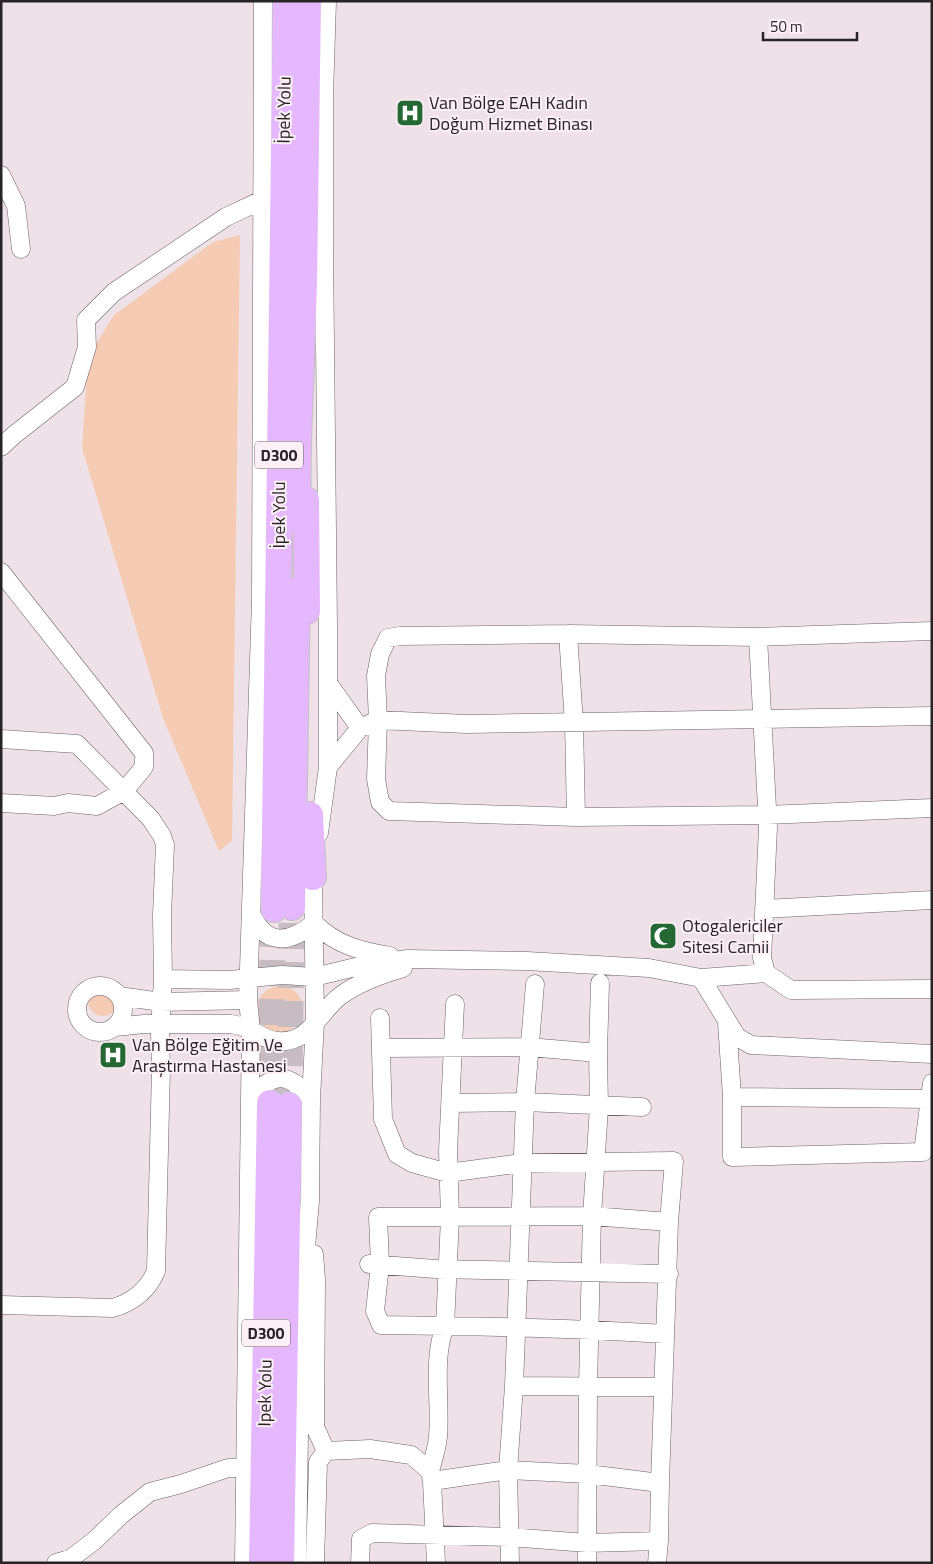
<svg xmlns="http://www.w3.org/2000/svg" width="933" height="1564" font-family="'Titillium Web',sans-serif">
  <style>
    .green { fill: #f5cbb4 }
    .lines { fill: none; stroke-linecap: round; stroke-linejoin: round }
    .highway-tunnel { stroke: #c6bcc1; stroke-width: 26; stroke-dasharray: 26 13; stroke-linecap: butt }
    .minor-casing { stroke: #6c6167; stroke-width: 19 }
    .highway-casing { stroke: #c3c2c2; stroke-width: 28 }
    .minor { stroke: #fff; stroke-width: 18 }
    .highway { stroke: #e5b8fd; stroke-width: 26 }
    .labels { text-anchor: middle; stroke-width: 4; stroke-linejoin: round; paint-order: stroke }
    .shield { fill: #fceff5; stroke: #686164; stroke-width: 1 }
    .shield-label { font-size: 16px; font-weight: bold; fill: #282426 }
    .poi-label { font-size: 18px; fill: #282426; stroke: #fceff5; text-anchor: start }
    .street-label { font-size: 18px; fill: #282426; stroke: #fceff5 }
  </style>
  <rect width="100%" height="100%" fill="#eee2e8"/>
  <path class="green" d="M240,235L232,841L219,851L163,718L82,448L88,357L114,315L213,242Z
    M88 1001a15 15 0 1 1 30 0a15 15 0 1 1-30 0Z
    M257 1009a23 23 0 1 1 46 0a23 23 0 1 1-46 0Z"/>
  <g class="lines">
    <path class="highway-tunnel" d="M270,1103L273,930
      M289,1105L292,908"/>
    <defs>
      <path id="minor" d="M1,175L16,206L21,249
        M1,447L14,435L75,387L87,347L86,320L114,292L226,217L262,200
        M1,572L144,753V767L124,791L97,806L68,803L54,806L1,803
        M932,631L758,637L568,634L400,636L388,638L380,654L376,676L378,720L376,779L380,802L389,811L576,817L767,815L932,808
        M568,634L574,723L576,817
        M758,637L768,827L762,958L766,973L791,990L932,989
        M328,683L360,728L328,767
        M360,728L378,720L467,724L932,716
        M1,739L77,744L151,819L162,836L165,845L162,915L163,979L160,1032L161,1069L156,1271C148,1290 133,1302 113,1308L1,1305
        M319,833L328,767V626L324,250V96L327,1
        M764,909L932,900
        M251,914C266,946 289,944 314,923C336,945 360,951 390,956
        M701,978L766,973
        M163,979L229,980L282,975L314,977L360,966L408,959L527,961L649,968L701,978L737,1037L751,1045L932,1054
        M77 1009a23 23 0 1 1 46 0a23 23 0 1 1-46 0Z
        M119,996L161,1002L248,1000
        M380,1018L383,1119L397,1154L412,1163L448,1173L522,1163L674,1161L669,1222L660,1483
        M727,1022L732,1097V1157L923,1152L932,1083
        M115,1027L144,1024H231C237,1025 243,1026 249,1029C259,1034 266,1040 277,1041C310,1044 318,1013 340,996C358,983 382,974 403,968
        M381,1048L529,1047L598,1053
        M732,1097L931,1099
        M250,1099C274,1071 288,1072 311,1099
        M451,1103L525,1102L642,1107
        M314,1254L316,1280L315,1427L326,1451
        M369,1264L436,1269L669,1274
        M665,1334C570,1328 476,1326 381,1325L375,1311L380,1265L378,1217L592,1216L669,1222
        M514,1386L662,1387
        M430,1471C433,1460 437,1448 438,1437C441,1401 432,1360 445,1326L450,1218L448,1151L455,1004
        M432,1481L508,1470L588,1474L660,1483L659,1541L657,1563
        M56,1563L70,1559L94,1541L121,1515L150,1492L181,1484L228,1468H247
        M244,1563L250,1099L251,1030L248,1000L261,599L263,1
        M297,1563L301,1305L310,1201L311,1099L315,1022L313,877L314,866
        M315,1563L318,1462L326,1451L370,1449L411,1455L430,1471L432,1481L436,1563
        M360,1563L361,1539L372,1533L509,1537L587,1543L659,1541
        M510,1563L508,1470L514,1386L525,1102L535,984
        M587,1563L588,1386L592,1216L599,1107L598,1053L600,983"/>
      <path id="highway" d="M306,500L307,611
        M297,520L298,441L304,284L308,1
        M310,815L313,877
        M292,907L297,591
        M274,909L286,1
        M262,1563L270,1103
        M281,1563L289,1105"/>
    </defs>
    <use href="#minor" class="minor-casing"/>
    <use href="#highway" class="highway-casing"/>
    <use href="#minor" class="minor"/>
    <use href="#highway" class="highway"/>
  </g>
  <defs>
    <symbol id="hospital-square" viewBox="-11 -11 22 22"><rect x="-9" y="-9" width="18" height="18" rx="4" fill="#246833" stroke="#fceff5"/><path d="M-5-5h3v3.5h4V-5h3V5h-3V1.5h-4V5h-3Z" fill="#fff"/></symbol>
    <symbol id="mosque-square" viewBox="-11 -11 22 22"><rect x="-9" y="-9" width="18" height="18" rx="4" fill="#246833" stroke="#fceff5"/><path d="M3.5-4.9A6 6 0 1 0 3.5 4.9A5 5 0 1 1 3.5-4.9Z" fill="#fff"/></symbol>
  </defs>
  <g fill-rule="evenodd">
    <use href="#hospital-square" x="394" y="97" width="32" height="32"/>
    <use href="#mosque-square" x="647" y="920" width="32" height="32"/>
    <use href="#hospital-square" x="97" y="1039" width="32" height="32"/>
  </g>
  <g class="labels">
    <g class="shield">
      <rect x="255" y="441.5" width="48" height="27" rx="4"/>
      <rect x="242" y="1319.5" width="48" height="27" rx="4"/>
    </g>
    <g class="shield-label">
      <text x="279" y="461">D300</text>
      <text x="266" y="1339">D300</text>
    </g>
    <g class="poi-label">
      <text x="429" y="109">Van Bölge EAH Kadın<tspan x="429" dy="21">Doğum Hizmet Binası</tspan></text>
      <text x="682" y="932">Otogalericiler<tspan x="682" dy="21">Sitesi Camii</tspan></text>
      <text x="132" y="1051">Van Bölge Eğitim Ve<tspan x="132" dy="21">Araştırma Hastanesi</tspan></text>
    </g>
    <g class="street-label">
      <text transform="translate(284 110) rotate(-89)" y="6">İpek Yolu</text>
      <text transform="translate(279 515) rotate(-90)" y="6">İpek Yolu</text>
      <text transform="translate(265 1393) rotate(-89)" y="6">Ipek Yolu</text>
    </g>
  </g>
  <rect width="933" height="1564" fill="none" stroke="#282426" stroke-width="5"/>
  <path d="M763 32v8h94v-8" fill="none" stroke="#282426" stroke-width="2.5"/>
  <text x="770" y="32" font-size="15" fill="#282426" stroke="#fceff5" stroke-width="4" paint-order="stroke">50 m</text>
</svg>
